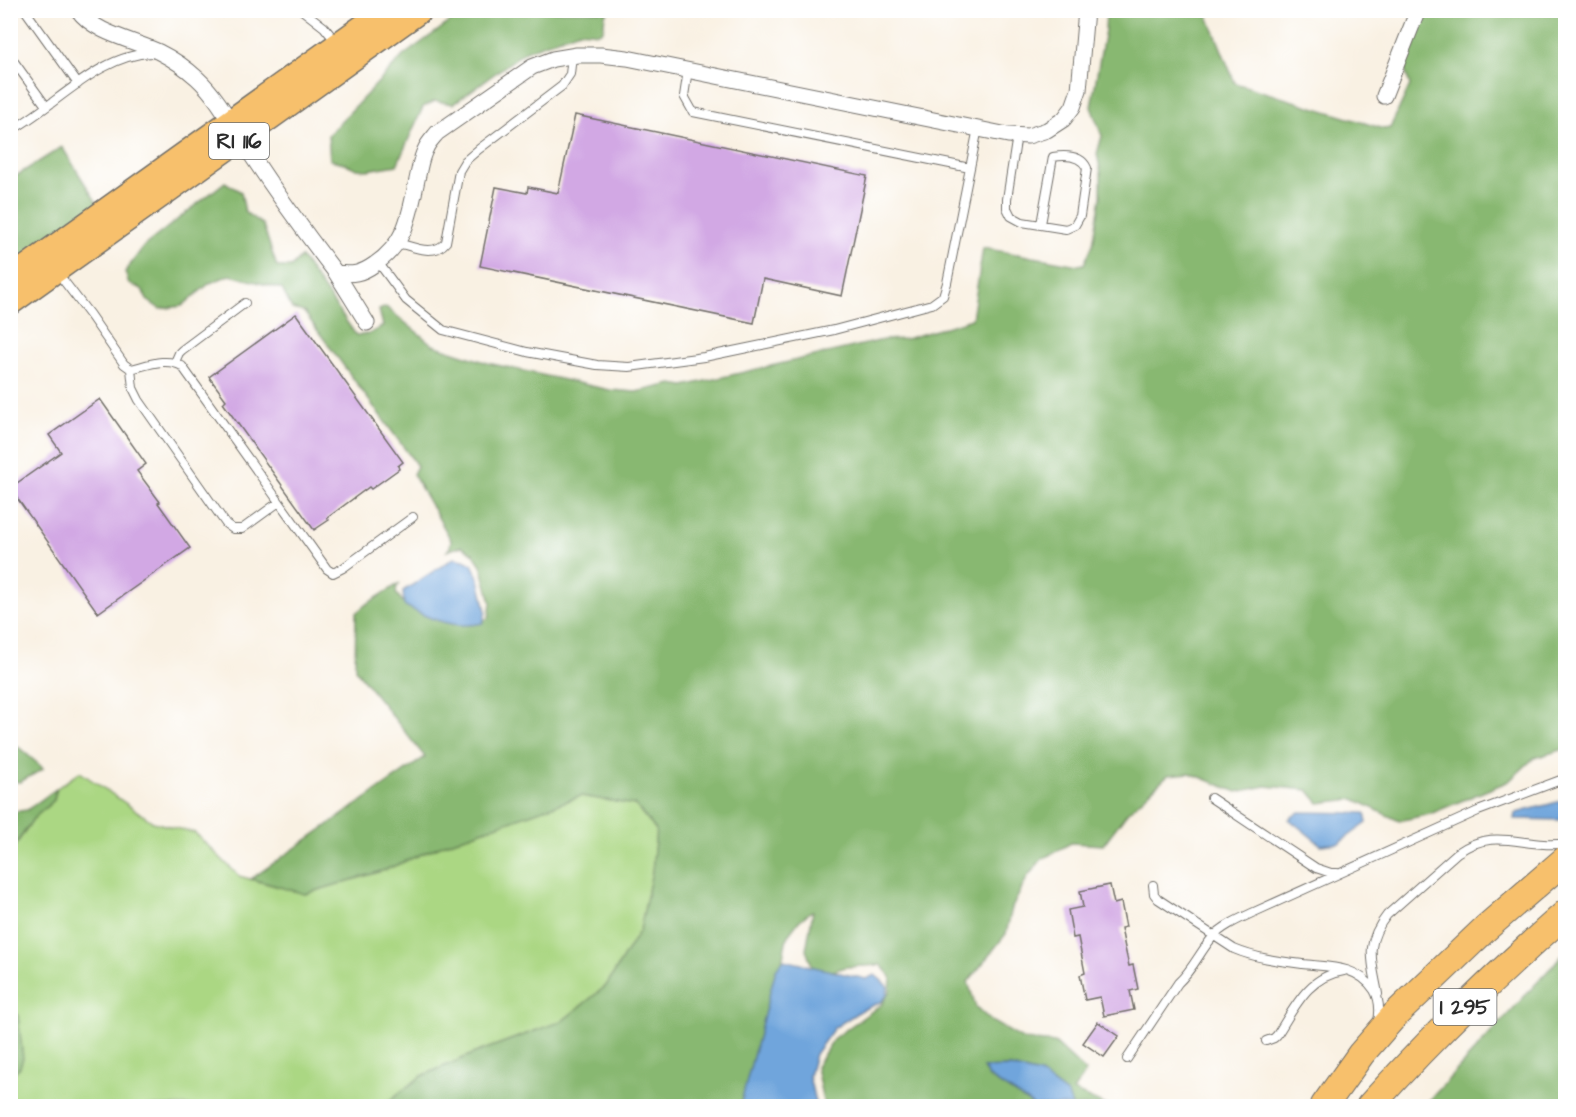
<svg xmlns="http://www.w3.org/2000/svg" width="1576" height="1117" font-family="'Architects Daughter',sans-serif">
  <style>
    .green { fill: #abd783; stroke: #6b8157; stroke-width: 1.5 }
    .forest { fill: #88b871; stroke: #5a724e; stroke-width: 1.5 }
    .water { fill: #6fa5dc; stroke: #4d6884; stroke-width: 1.5 }
    .building { fill: #d2a8e4 }
    .lines { fill: none; stroke-linecap: round; stroke-linejoin: round }
    .lane-casing { stroke: #73706b; stroke-width: 10 }
    .street-casing { stroke: #73706b; stroke-width: 17 }
    .primary-casing { stroke: #73706b; stroke-width: 25 }
    .highway-casing { stroke: #73706b; stroke-width: 29 }
    .lane { stroke: #fff; stroke-width: 8 }
    .street { stroke: #fff; stroke-width: 15 }
    .primary { stroke: #f7c06c; stroke-width: 22 }
    .highway { stroke: #f7c06c; stroke-width: 27 }
    .labels { text-anchor: middle; stroke-width: 4.5; stroke-linejoin: round; paint-order: stroke }
    .shield { fill: #fff; stroke: #6b6b6b; stroke-width: 1.5 }
    .shield-label { font-size: 21px; font-weight: bold; fill: #2b2b2b }
  </style>
  <rect width="100%" height="100%" fill="#fff"/>
  <filter id="ink" filterUnits="userSpaceOnUse"><feTurbulence type="fractalNoise" baseFrequency=".0167" numOctaves="2"/><feDisplacementMap in="SourceGraphic" scale="12" xChannelSelector="R" yChannelSelector="G"/><feConvolveMatrix kernelMatrix="1 2 1 2 8 2 1 2 1" color-interpolation-filters="sRGB"/></filter>
  <filter id="wash" filterUnits="userSpaceOnUse"><feTurbulence type="fractalNoise" baseFrequency=".008" numOctaves="4" result="noise"/><feDisplacementMap in="SourceGraphic" scale="24" xChannelSelector="R" yChannelSelector="G"/><feGaussianBlur stdDeviation="1.35" result="paint"/><feColorMatrix in="noise" values="0 0 0 0 0 0 0 0 0 0 0 0 0 0 0 0 0 1.4 0 .05"/><feComposite in="paint" operator="in"/></filter>
  <g filter="url(#wash)">
    <rect width="100%" height="100%" fill="#f9f1e3"/>
    <path class="green" d="M80,772L153,822L195,833L239,876L305,894L385,870L447,843L581,796L635,805L656,830L652,872L640,930L606,986L562,1021L475,1053L422,1076L387,1102L384,1106H16L11,1103V1075L20,1067L18,1015L11,1010V849L14,848L33,819L54,800L57,788Z"/>
    <path class="forest" d="M465,11H608L605,15L603,30L599,33L579,31L526,51L453,104L435,101L423,107L397,165L367,170L357,169L344,163L330,160L328,135L404,55Z
      M1106,11H1206L1235,83L1384,129L1390,128L1410,85L1399,53L1416,11H1565V749L1534,758L1509,781L1430,814L1399,821L1354,799L1319,803L1308,790L1266,786L1237,792L1190,773L1168,775L1127,813L1103,845L1071,843L1042,859L1028,876L1012,908L1006,934L968,982L976,1007L991,1021L1024,1040L1055,1043L1086,1072L1073,1091L1107,1106H1072L1068,1095L1040,1074L1010,1067L983,1068L989,1077L1034,1106H824L816,1067L834,1038L882,1004L890,991L891,977L881,965L846,967L816,976L806,950L813,911L810,912L799,921L787,937L780,972L745,1095L740,1106H384L387,1102L422,1076L475,1053L562,1021L606,986L640,930L652,872L656,830L635,805L581,796L447,843L385,870L305,894L251,879L425,757L355,669L356,613L365,605L400,583L397,586L396,593L406,606L457,621H484L489,617L491,602L481,565L473,553L462,546L447,551L450,547L451,540L413,474L417,466L413,460L304,312L292,309L282,289L230,275L210,283L182,306L160,309L147,300L142,289L129,284L125,272L144,246L225,182L241,192L245,212L263,225L277,267H291L301,257L356,335L369,334L383,326L379,310L386,307L433,345L488,363L610,390L636,392L672,384L684,386L883,340L906,339L972,319L983,248L1078,265L1084,264L1093,244L1101,197V173L1097,154L1102,136L1091,107L1105,30Z
      M62,147L99,206L11,269V179Z
      M11,745L17,746L43,768V769L20,782L11,781Z
      M56,789L54,800L33,819L13,848L11,849V811L12,812L27,810Z
      M1565,952V1106H1424Z
      M10,1010L18,1015L23,1058L20,1067L11,1075Z"/>
    <path class="water" d="M454,558L464,560L472,564L479,579L486,611L483,623C456,630 428,619 404,605L403,591Z
      M1565,800V818L1561,820L1515,819L1516,813Z
      M1299,812L1365,813L1367,823L1339,843L1321,845L1289,819Z
      M784,960L866,979L875,975L881,980L888,987L887,995L881,1002L860,1011L834,1028L815,1054L809,1076L816,1106H740L776,969Z
      M1010,1067L1040,1074L1068,1095L1072,1106H1034L989,1077L983,1068Z"/>
    <g id="blocks">
      <path class="building" d="M575,115L867,176L842,296L763,279L754,323L480,266L496,187L527,193L528,187L558,193Z
        M296,314L403,462L398,466L399,469L371,489L369,487L327,518L329,520L314,530L223,403L226,400L209,377Z
        M100,399L146,464L137,471L160,502L158,503L190,548L98,613L10,488L61,452L49,435Z
        M1110,885L1114,904L1121,902L1126,927L1121,928L1125,948L1129,966L1133,965L1138,989L1130,991L1134,1010L1104,1016L1100,997L1085,1000L1080,975L1085,973L1078,937L1073,938L1068,910L1083,907L1080,891Z
        M1098,1022L1119,1036L1104,1057L1083,1043Z"/>
    </g>
  </g>
  <g filter="url(#ink)">
    <use href="#blocks" fill-opacity="0" stroke="#73706b" stroke-width="1.5"/>
    <g class="lines">
      <defs>
        <path id="lane" d="M25,10L78,84
          M302,10L324,27L337,43
          M10,56L46,106
          M688,70L684,96L693,112L970,168
          M10,131C55,107 99,54 152,53
          M1017,135L1007,199V208L1011,216L1022,222L1066,229L1075,225L1080,216L1087,168C1081,155 1066,155 1053,157L1041,224
          M398,243C414,247 434,257 446,242L459,171L465,161L479,149L562,86L570,74L572,56
          M378,262L406,300L443,330L527,352L597,365L629,367L704,357L834,330L932,304L943,296L947,283L978,128
          M57,272L90,315L124,364L131,369C148,365 166,357 182,366L327,569L333,573L343,568L413,517
          M175,362L179,353L182,350L245,303
          M131,369L133,388L139,400L226,524L233,529H242L279,502
          M1211,798L1316,868L1331,873H1337
          M1153,885L1154,894L1158,899L1234,949C1255,958 1279,961 1302,964C1328,967 1358,965 1374,990C1380,1000 1380,1011 1378,1022
          M1378,994C1372,961 1364,944 1387,915L1457,853C1496,825 1525,850 1566,843
          M1266,1041L1274,1038L1277,1035C1295,1007 1308,976 1344,971
          M1127,1059L1178,983C1194,968 1199,953 1212,938C1221,927 1239,919 1252,913L1478,811L1566,778"/>
        <path id="street" d="M78,10C95,34 134,40 159,52C173,59 186,68 197,78C220,99 233,128 250,153C277,194 306,234 336,273C353,275 361,274 375,264C408,242 410,211 418,175C420,166 421,157 426,148C428,143 433,138 437,133L532,67L553,59L577,55H601L627,58L1008,135L1028,136L1047,130L1064,119L1073,107L1079,90L1086,10
          M1384,96L1418,10
          M336,273L367,323"/>
        <path id="primary" d="M10,278L385,10
          M10,304L422,10"/>
        <path id="highway" d="M1324,1106L1361,1054L1395,1015L1486,928L1566,859
          M1370,1106C1431,1038 1497,974 1566,913"/>
      </defs>
      <use href="#lane" class="lane-casing"/>
      <use href="#street" class="street-casing"/>
      <use href="#primary" class="primary-casing"/>
      <use href="#highway" class="highway-casing"/>
      <use href="#lane" class="lane"/>
      <use href="#street" class="street"/>
      <use href="#primary" class="primary"/>
      <use href="#highway" class="highway"/>
    </g>
  </g>
  <g class="labels">
    <g class="shield">
      <rect x="209" y="123" width="60" height="36" rx="4.5"/>
      <rect x="1433.5" y="989" width="63" height="36" rx="4.5"/>
    </g>
    <g class="shield-label">
      <text x="239" y="148">RI 116</text>
      <text x="1465" y="1014">I 295</text>
    </g>
  </g>
  <rect width="1576" height="1117" fill="none" stroke="#fff" stroke-width="36"/>
</svg>
